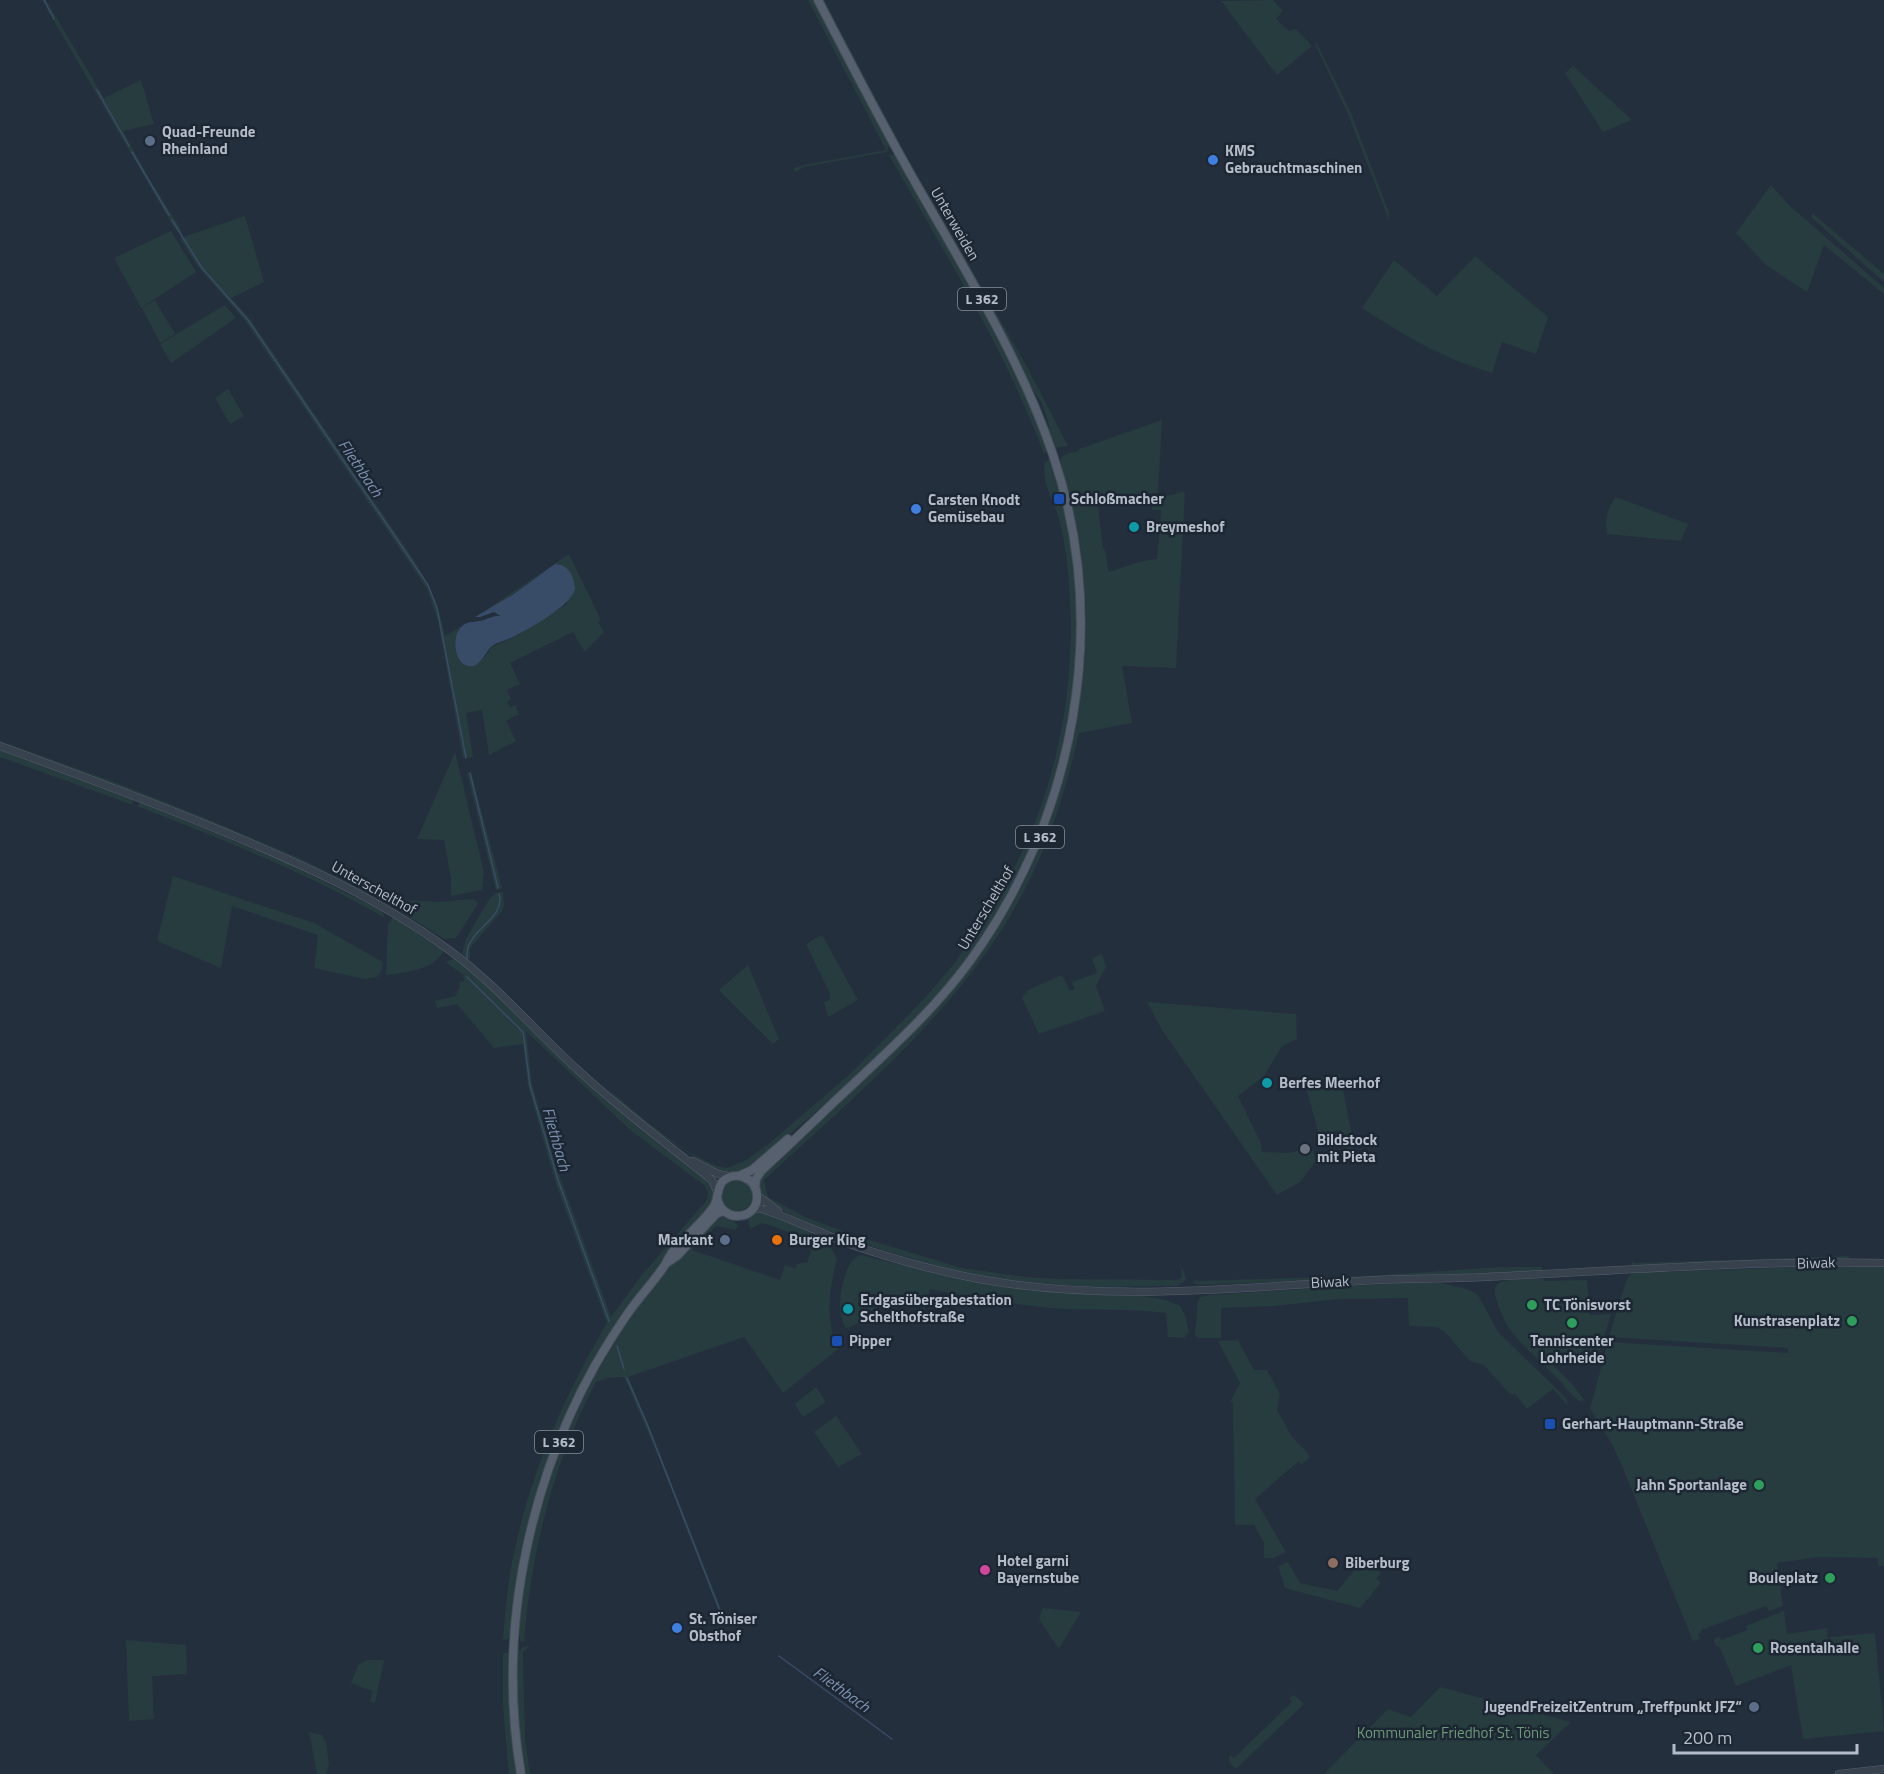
<svg xmlns="http://www.w3.org/2000/svg" width="1884" height="1774" font-family="'Titillium Web',sans-serif">
  <style>
    .green { fill: #263c3f; fill-rule: evenodd }
    .water { fill: #394c67 }
    .lines { fill: none; stroke-linecap: round; stroke-linejoin: round }
    .stream { stroke: #394c67; stroke-width: 1.5 }
    .minor-casing { stroke: #565f6c; stroke-width: 8 }
    .major-casing { stroke: #414a57; stroke-width: 10 }
    .minor { stroke: #38414e; stroke-width: 7 }
    .major { stroke: #56606e; stroke-width: 8 }
    .service-dot { fill: #5c6f8a; stroke: #1d2633; stroke-width: 2 }
    .shop-dot { fill: #3f7fe0; stroke: #1d2633; stroke-width: 2 }
    .transit-dot { fill: #1a4fb4; stroke: #1d2633; stroke-width: 2 }
    .culture-dot { fill: #0f9aa8; stroke: #1d2633; stroke-width: 2 }
    .worship-dot { fill: #6b7280; stroke: #1d2633; stroke-width: 2 }
    .food-dot { fill: #e8710a; stroke: #1d2633; stroke-width: 2 }
    .leisure-dot { fill: #2e9e5b; stroke: #1d2633; stroke-width: 2 }
    .education-dot { fill: #8d6e63; stroke: #1d2633; stroke-width: 2 }
    .hotel-dot { fill: #d1479c; stroke: #1d2633; stroke-width: 2 }
    .labels { text-anchor: middle; stroke-width: 5; stroke-linejoin: round; paint-order: stroke }
    .shield { fill: #1d2633; stroke: #878f9c; stroke-width: 1.5 }
    .shield-label { font-size: 14px; font-weight: bold; fill: #b4bcc9 }
    .poi-label { font-size: 15px; font-weight: bold; fill: #b4bcc9; stroke: #1d2633; text-anchor: start }
    .street-label { font-size: 15px; fill: #b4bcc9; stroke: #1d2633 }
    .park-label { font-size: 15px; fill: #6b9a76; stroke: #1d2633 }
    .water-label { font-size: 16px; font-style: italic; fill: #7c92b1; stroke: #1d2633 }
  </style>
  <rect width="100%" height="100%" fill="#242f3e"/>
  <path class="green" d="M42,0H46L104,98L141,80L154,124L123,131L150,180L182,231L178,232L173,226Z
    M808,0H814L890,145L887,152L804,167L795,172L794,168L804,165L886,150Z
    M821,0H824L904,152L1026,365L1068,446L1055,448C1048,429 1048,408 1035,393C993,310 944,231 900,150C873,100 847,50 821,0Z
    M1273,0L1283,11L1276,19L1289,31L1296,29L1312,46L1277,75L1221,1Z
    M1316,42L1351,113L1389,213V220L1348,114L1315,44Z
    M1573,66L1632,120L1603,132L1565,73Z
    M895,154L992,323L1018,374L1048,450L1044,454C1004,347 945,254 889,155Z
    M1771,185L1789,205L1884,288V294L1824,245L1807,292L1766,265L1736,233Z
    M1812,213L1884,274V282L1811,217Z
    M245,216L264,282L231,298L250,319L414,560C431,588 439,604 445,636L462,626L458,629C457,649 454,652 470,666L483,659L492,647L516,636L567,604L560,564H555L514,594L483,612L569,554L601,620L598,622L604,632L585,652L573,632L510,663L520,684L507,690L511,699L507,702L510,708L515,705L519,714L506,721L516,741L489,755L482,710L466,713L473,757L463,758L438,621L427,589L246,322L196,264L180,238Z
    M171,231L196,272L141,308L114,258Z
    M1475,256L1548,317L1536,354L1502,342L1492,373C1442,358 1405,336 1362,308L1394,260L1437,296Z
    M155,300L175,334L160,343L142,308Z
    M225,305L236,318L171,363L160,344Z
    M228,389L244,416L230,424L215,398Z
    M1162,420L1158,493L1097,497L1103,549L1105,550L1109,572C1126,567 1140,560 1157,559L1161,510H1152L1153,500L1185,491L1176,668L1122,666L1132,723L1079,733C1067,788 1050,841 1024,891C963,1008 859,1092 764,1180L768,1197L805,1217L856,1236L962,1268L1026,1277L1058,1279L1178,1280L1182,1277L1181,1268L1173,1254L1184,1272L1186,1280L1177,1286L1087,1287L1023,1282L954,1271L885,1251L823,1229L786,1213L761,1196L758,1184L759,1178C807,1130 855,1082 903,1033C926,1010 953,988 973,962C1060,853 1102,684 1080,546C1075,517 1067,490 1060,462C1062,453 1068,453 1077,452L1079,449Z
    M1049,460L1055,471C1057,488 1062,503 1066,519C1073,545 1075,573 1076,600C1084,722 1044,857 970,954C925,1015 869,1066 811,1116C789,1134 768,1154 746,1172L726,1174L717,1171L661,1135L625,1107L605,1086C630,1108 694,1164 727,1168L745,1161L771,1142L851,1073L924,999L953,965L980,927L981,920C992,903 1004,887 1013,870C1062,778 1079,666 1067,563C1065,548 1063,533 1059,519C1054,501 1040,480 1045,462Z
    M1616,497L1688,524L1681,541L1607,534C1605,518 1607,509 1616,497Z
    M0,741L117,783L200,816L299,858L381,899L439,902L474,899L478,904L456,938L444,939L395,908L272,848L138,794L0,743Z
    M0,750L132,798L133,805L0,757Z
    M455,752L484,872L482,890L451,896V879L444,840L417,839Z
    M471,772L502,888L496,890L467,773Z
    M141,802L291,865L382,911L385,918C307,873 221,839 137,806Z
    M173,876L314,923L383,962L382,970L377,977L365,979L314,968L318,935L232,906L221,968L157,941Z
    M503,892L504,906L501,912L470,948V960L462,954L466,939L490,898L496,893Z
    M393,917L444,951C432,971 406,972 386,975L388,924Z
    M822,935L858,1000L828,1017L824,1002L830,1000V994L806,944Z
    M1102,954L1106,967L1096,986L1105,1011L1039,1034L1022,998L1028,990L1062,975L1070,991L1075,989L1072,982L1097,973L1092,958Z
    M454,958L483,982L590,1086L657,1141L710,1180L714,1186L713,1204L671,1251L623,1315L587,1373L565,1419L515,1596L510,1636L508,1639L503,1640C505,1616 507,1591 511,1567C528,1479 562,1399 607,1323L555,1181L528,1086L523,1044L494,1048L457,1004L437,1008L435,1001L455,996L460,987L459,982L464,981L463,975L446,962ZM526,1031L629,1129L705,1186L708,1193L707,1200L641,1276L611,1317L555,1163L532,1084Z
    M748,965L779,1039L773,1044L719,990Z
    M1147,1002L1296,1014L1297,1039L1282,1046L1264,1076L1238,1096L1261,1143L1262,1152L1290,1153L1303,1149L1305,1154L1313,1150L1316,1161L1300,1182L1277,1195L1162,1030Z
    M1340,1074L1355,1152L1346,1154L1341,1130L1319,1135L1304,1080Z
    M721 1195a16 16 0 1 1 32 0a16 16 0 1 1-32 0Z
    M762,1210C782,1218 831,1237 837,1259C829,1290 825,1319 838,1349L783,1393L744,1337L628,1377L647,1421L722,1611H719L659,1458L624,1377L608,1378L596,1382C553,1463 531,1552 524,1642L520,1641C518,1608 526,1573 533,1541C562,1416 624,1306 717,1216C727,1216 732,1218 738,1226L735,1230L716,1226L692,1250L780,1280L785,1265L795,1269L797,1264L807,1262C809,1257 812,1252 810,1248C807,1238 772,1225 762,1223L750,1229L748,1219L756,1212Z
    M861,1255L946,1276L1024,1289L1143,1296L1166,1300L1180,1306L1185,1315L1189,1332L1184,1338L1168,1337L1166,1313C1127,1308 1089,1311 1050,1308C1010,1304 970,1298 930,1289L924,1311L922,1310L925,1299L908,1292L904,1301C872,1294 868,1325 846,1328C835,1314 841,1273 853,1260C853,1259 860,1255 861,1255Z
    M1849,1256L1848,1259L1631,1267L1632,1261L1634,1263Z
    M1853,1265L1884,1266V1566H1878V1558L1819,1557L1777,1563L1783,1606L1769,1611L1766,1606L1701,1630V1633L1698,1634L1700,1639L1693,1641L1622,1466L1613,1446L1590,1409L1608,1342L1788,1353V1348L1609,1337L1626,1281L1630,1275L1634,1273Z
    M1502,1267H1542L1543,1271L1202,1285L1195,1284L1192,1281L1366,1276Z
    M1543,1279L1544,1281L1587,1280L1590,1315L1611,1314L1597,1360H1592L1590,1366L1583,1363L1553,1365L1574,1386L1584,1400L1581,1402C1570,1396 1564,1384 1555,1376C1531,1351 1507,1337 1497,1301C1495,1296 1493,1288 1498,1284C1505,1278 1534,1279 1543,1279Z
    M1413,1282L1442,1283L1470,1290L1478,1295L1498,1332L1566,1398L1568,1406L1553,1389L1527,1409L1515,1394H1510L1484,1365L1470,1361L1444,1331L1436,1327L1409,1326L1408,1298L1338,1299L1275,1306L1221,1308V1338H1198L1195,1334L1198,1300L1201,1297L1209,1295Z
    M1238,1340L1254,1370H1267L1280,1394L1277,1410L1292,1437L1305,1450L1310,1457L1301,1465L1299,1461L1255,1499L1286,1552L1273,1558H1264V1543L1254,1525H1235L1233,1405V1402H1230L1240,1383L1218,1341Z
    M816,1387L826,1402L803,1417L795,1404Z
    M836,1416L862,1454L838,1467L814,1432Z
    M1364,1559L1381,1573L1376,1579L1381,1583L1360,1608L1285,1588L1278,1566L1288,1562L1300,1583L1337,1591Z
    M1043,1608L1081,1612L1059,1649L1039,1619Z
    M1784,1611L1787,1634L1827,1628L1829,1646L1830,1637L1875,1633L1884,1731L1803,1739L1791,1665L1736,1686L1719,1646H1716L1714,1641L1715,1638L1720,1637L1721,1640L1747,1630L1746,1626Z
    M126,1640L186,1645L187,1674L152,1676L154,1719L129,1721Z
    M530,1646L523,1652L525,1739L530,1774H524C519,1741 514,1684 518,1651L523,1647Z
    M503,1653H508L510,1658L517,1774H509L508,1764L503,1706Z
    M367,1660H384L375,1703L370,1702L372,1691L351,1683L358,1665Z
    M1440,1687L1571,1722L1536,1755L1554,1774H1324L1388,1709L1411,1717Z
    M1294,1695L1304,1704L1236,1769L1229,1762V1756L1231,1755L1234,1758L1292,1702L1289,1698Z
    M309,1732L322,1735L326,1742L329,1764L326,1774H317Z"/>
  <path class="water" d="M555,564C569,564 575,578 575,590C570,606 529,629 513,637C507,640 498,642 492,646C485,652 480,669 468,666C453,662 452,634 462,626C469,620 475,623 484,620C490,618 495,615 501,616L494,612L480,617H475L514,594Z"/>
  <g class="lines">
    <path class="stream" d="M44,0L54,19
      M97,90L129,146
      M132,152L169,215
      M172,220L202,268L248,320L428,585L437,608L466,758
      M470,773L498,888
      M467,959C467,954 467,949 469,945C476,926 505,917 499,894
      M467,977L523,1032L530,1085L558,1180L609,1321
      M617,1346L624,1369
      M627,1378L647,1424L720,1611
      M779,1656L892,1739"/>
    <defs>
      <path id="minor" d="M0,746C71,772 142,798 212,827C295,861 377,897 449,950C497,985 535,1031 579,1071C621,1110 667,1144 712,1180L717,1191
        M693,1161L718,1174L732,1177
        M757,1195L778,1211
        M753,1209H762C793,1219 822,1234 852,1245C893,1259 936,1271 979,1279C1104,1302 1234,1288 1360,1281C1402,1278 1443,1279 1485,1277C1618,1271 1751,1260 1884,1263
        M1839,1774L1884,1769"/>
      <path id="major" d="M739,1176L752,1170L788,1139
        M755,1188L756,1179L761,1171C786,1148 810,1125 834,1102C882,1057 932,1013 970,961C1075,816 1111,626 1053,455C1022,363 971,280 923,196C886,132 852,66 818,0
        M668,1262L677,1256L716,1214L723,1211
        M521,1774C494,1617 536,1446 626,1316C638,1298 653,1283 665,1265C668,1260 670,1254 674,1250C686,1235 704,1222 714,1206C719,1198 716,1188 723,1181C736,1170 756,1178 757,1195C759,1221 721,1224 717,1197"/>
    </defs>
    <use href="#minor" class="minor-casing"/>
    <use href="#major" class="major-casing"/>
    <use href="#minor" class="minor"/>
    <use href="#major" class="major"/>
  </g>
  <g class="service-dot">
    <circle cx="150" cy="141" r="6"/>
    <circle cx="725" cy="1240" r="6"/>
    <circle cx="1754" cy="1707" r="6"/>
  </g>
  <g class="shop-dot">
    <circle cx="1213" cy="160" r="6"/>
    <circle cx="916" cy="509" r="6"/>
    <circle cx="677" cy="1628" r="6"/>
  </g>
  <g class="transit-dot">
    <rect x="1053" y="493" width="12" height="12" rx="3"/>
    <rect x="831" y="1335" width="12" height="12" rx="3"/>
    <rect x="1544" y="1418" width="12" height="12" rx="3"/>
  </g>
  <g class="culture-dot">
    <circle cx="1134" cy="527" r="6"/>
    <circle cx="1267" cy="1083" r="6"/>
    <circle cx="848" cy="1309" r="6"/>
  </g>
  <circle class="worship-dot" cx="1305" cy="1149" r="6"/>
  <circle class="food-dot" cx="777" cy="1240" r="6"/>
  <g class="leisure-dot">
    <circle cx="1532" cy="1305" r="6"/>
    <circle cx="1852" cy="1321" r="6"/>
    <circle cx="1572" cy="1323" r="6"/>
    <circle cx="1759" cy="1485" r="6"/>
    <circle cx="1830" cy="1578" r="6"/>
    <circle cx="1758" cy="1648" r="6"/>
  </g>
  <circle class="education-dot" cx="1333" cy="1563" r="6"/>
  <circle class="hotel-dot" cx="985" cy="1570" r="6"/>
  <g class="labels">
    <g class="shield">
      <rect x="958" y="288" width="48" height="22" rx="4.5"/>
      <rect x="1016" y="826" width="48" height="22" rx="4.5"/>
      <rect x="535" y="1431" width="48" height="22" rx="4.5"/>
    </g>
    <g class="shield-label">
      <text x="982" y="304">L 362</text>
      <text x="1040" y="842">L 362</text>
      <text x="559" y="1447">L 362</text>
    </g>
    <g class="poi-label">
      <text x="162" y="137">Quad-Freunde<tspan x="162" dy="17">Rheinland</tspan></text>
      <text x="1225" y="156">KMS<tspan x="1225" dy="17">Gebrauchtmaschinen</tspan></text>
      <text x="1071" y="504">Schloßmacher</text>
      <text x="928" y="505">Carsten Knodt<tspan x="928" dy="17">Gemüsebau</tspan></text>
      <text x="1146" y="532">Breymeshof</text>
      <text x="1279" y="1088">Berfes Meerhof</text>
      <text x="1317" y="1145">Bildstock<tspan x="1317" dy="17">mit Pieta</tspan></text>
      <text x="713" y="1245" text-anchor="end">Markant</text>
      <text x="789" y="1245">Burger King</text>
      <text x="860" y="1305">Erdgasübergabestation<tspan x="860" dy="17">Schelthofstraße</tspan></text>
      <text x="1544" y="1310">TC Tönisvorst</text>
      <text x="1840" y="1326" text-anchor="end">Kunstrasenplatz</text>
      <text x="849" y="1346">Pipper</text>
      <text x="1572" y="1346" text-anchor="middle">Tenniscenter<tspan x="1572" dy="17">Lohrheide</tspan></text>
      <text x="1562" y="1429">Gerhart-Hauptmann-Straße</text>
      <text x="1747" y="1490" text-anchor="end">Jahn Sportanlage</text>
      <text x="997" y="1566">Hotel garni<tspan x="997" dy="17">Bayernstube</tspan></text>
      <text x="1345" y="1568">Biberburg</text>
      <text x="1818" y="1583" text-anchor="end">Bouleplatz</text>
      <text x="689" y="1624">St. Töniser<tspan x="689" dy="17">Obsthof</tspan></text>
      <text x="1770" y="1653">Rosentalhalle</text>
      <text x="1742" y="1712" text-anchor="end">JugendFreizeitZentrum „Treffpunkt JFZ“</text>
    </g>
    <g class="street-label">
      <text transform="translate(955 224) rotate(60)" y="5">Unterweiden</text>
      <text transform="translate(374 888) rotate(29)" y="5">Unterschelthof</text>
      <text transform="translate(986 908) rotate(-59)" y="5">Unterschelthof</text>
      <text transform="translate(1816 1263) rotate(-2)" y="5">Biwak</text>
      <text transform="translate(1330 1282) rotate(-3)" y="5">Biwak</text>
    </g>
    <g class="park-label">
      <text x="1453" y="1738">Kommunaler Friedhof St. Tönis</text>
    </g>
    <g class="water-label">
      <text transform="translate(361 468) rotate(56)" y="6">Fliethbach</text>
      <text transform="translate(557 1139) rotate(74)" y="6">Fliethbach</text>
      <text transform="translate(842 1689) rotate(36)" y="6">Fliethbach</text>
    </g>
  </g>
  <path d="M1674 1744v9h183v-9" fill="none" stroke="#b4bcc9" stroke-width="3"/>
  <text x="1683" y="1744" font-size="18" fill="#b4bcc9" stroke="#1d2633" stroke-width="4.5" paint-order="stroke">200 m</text>
</svg>
